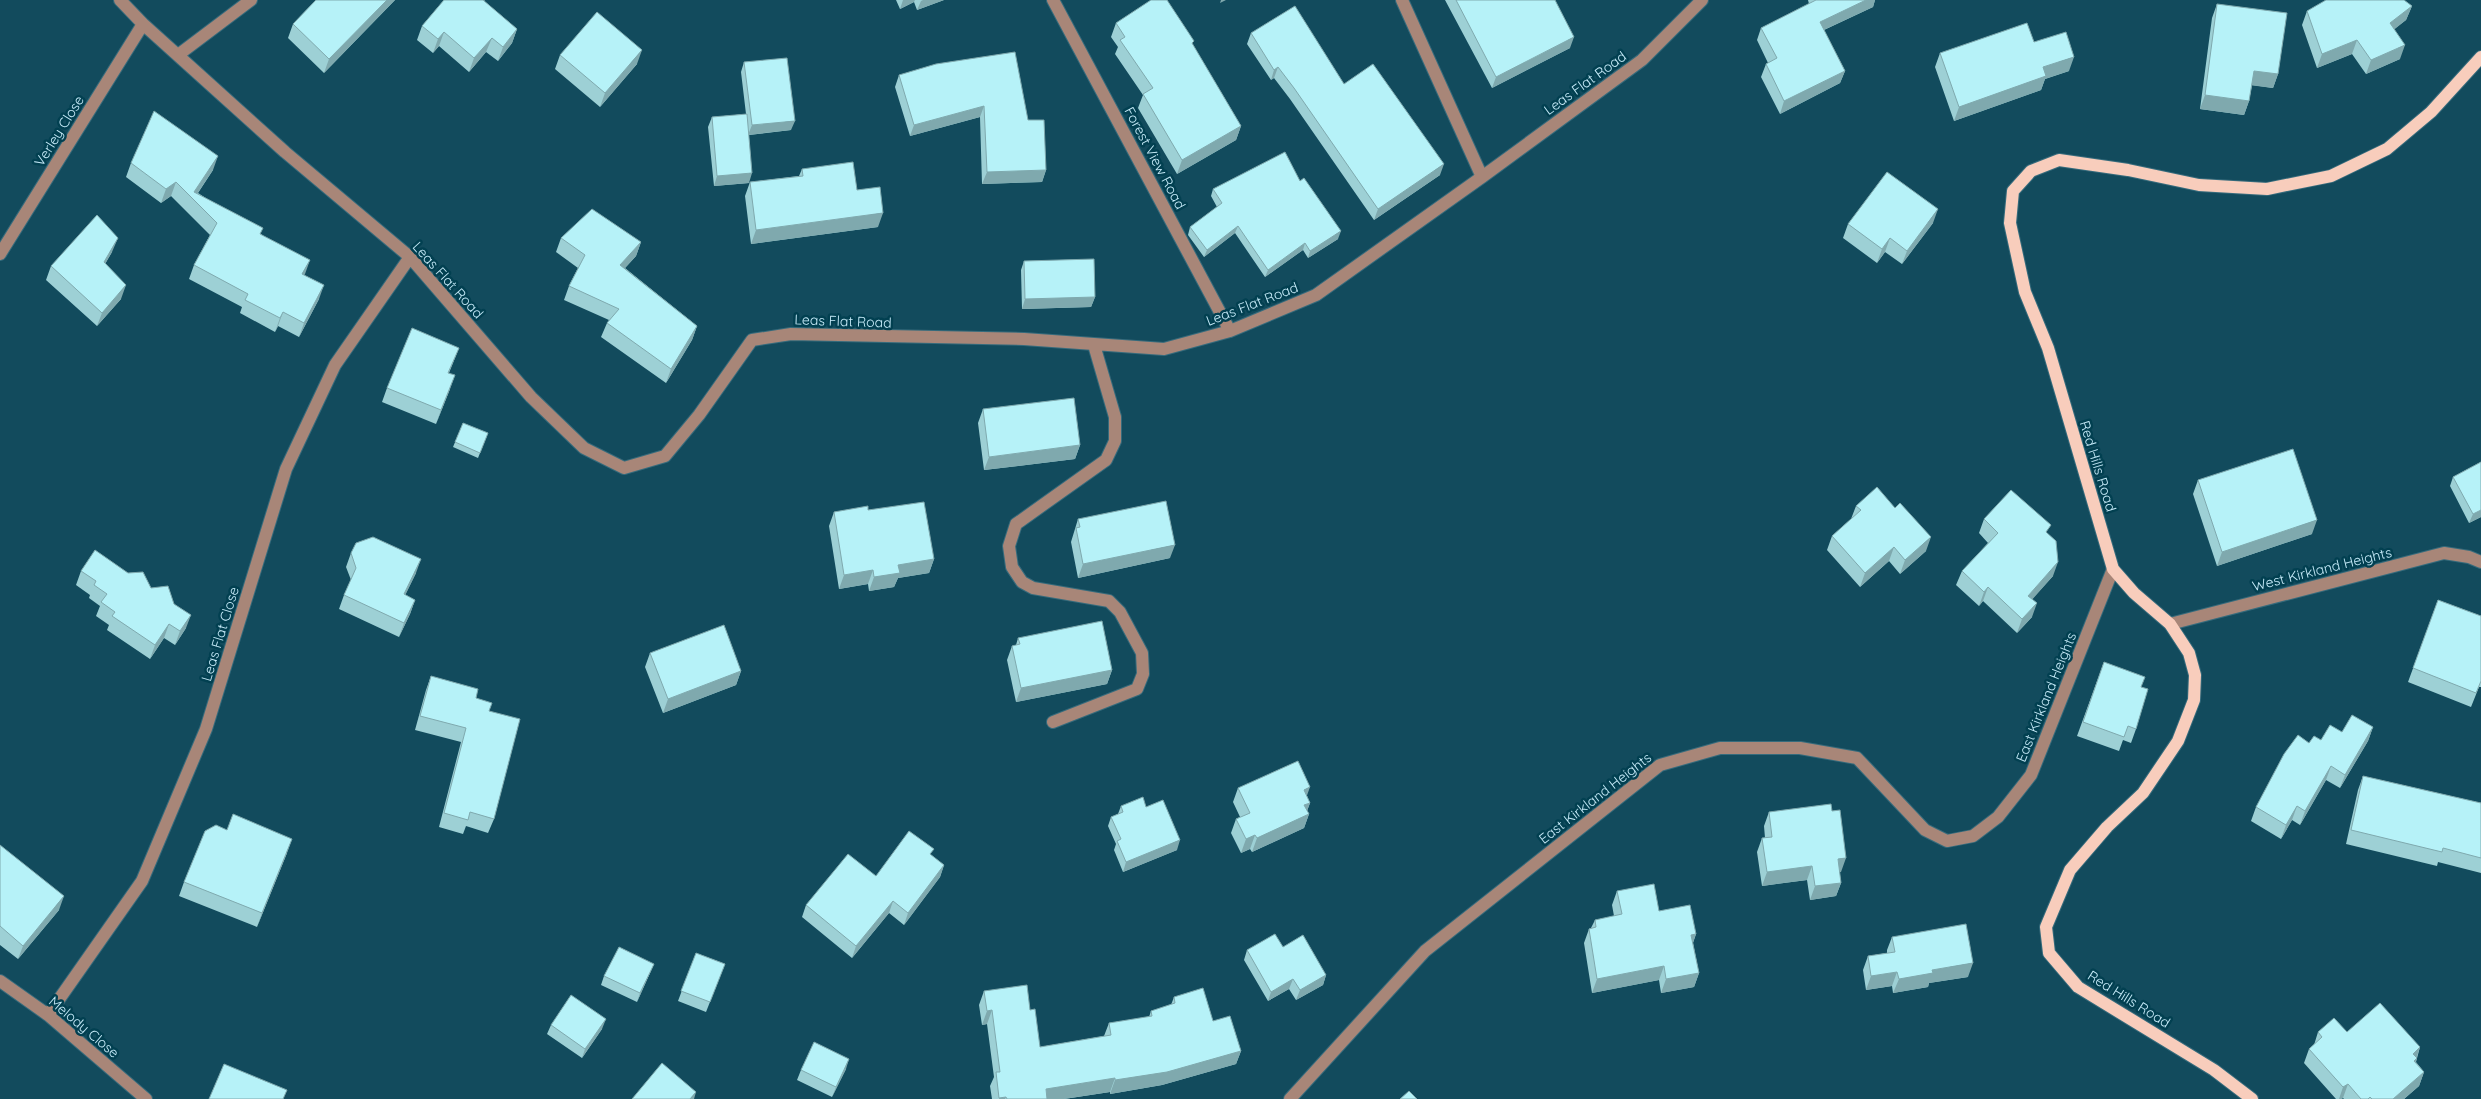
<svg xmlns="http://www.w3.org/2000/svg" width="2481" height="1099" font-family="Quicksand,sans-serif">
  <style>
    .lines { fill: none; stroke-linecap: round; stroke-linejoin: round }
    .minor-casing { stroke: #366b7c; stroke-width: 14 }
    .major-casing { stroke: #366b7c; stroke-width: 14 }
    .minor { stroke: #a88678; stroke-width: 12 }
    .major { stroke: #f8cdbc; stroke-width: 12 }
    .wall { fill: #9dd0d5 }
    .shaded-wall { fill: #7fa9ae }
    .building { fill: #b6f2f8; stroke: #7fa9ae }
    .labels { text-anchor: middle; stroke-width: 5; stroke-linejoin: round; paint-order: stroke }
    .street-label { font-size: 14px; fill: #c8ecfa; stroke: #024051 }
  </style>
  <rect width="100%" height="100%" fill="#124b5d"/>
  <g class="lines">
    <defs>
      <path id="minor" d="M120,0L143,24L285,152L410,257L531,397L584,448L624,468L665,456L699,415L752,340L791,334L1024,339L1164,349L1230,331L1316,295L1482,177L1642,60L1702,0
        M1053,0L1230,331
        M1402,0L1482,177
        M178,55L251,0
        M0,254L143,24
        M2170,624L2444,553L2469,557L2481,562
        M1053,722L1137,689L1143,674L1142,653L1120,612L1109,601L1033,588L1022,582L1012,567L1009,546L1016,524L1106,460L1115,441V417L1094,345
        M0,981L48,1015L146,1099
        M48,1015L142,881L206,729L286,469L335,365L410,257
        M1290,1099L1425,951L1660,765L1720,748H1800L1857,758L1925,830L1947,841L1973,836L1998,817L2031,775L2113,569"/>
      <path id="major" d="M2252,1099L2214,1070L2078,987L2049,953L2046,927L2070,870L2107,827L2143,793L2178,741L2194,700L2195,675L2189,653L2170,624L2134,593L2113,569L2048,348L2025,292L2010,223L2013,191L2031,171L2059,160L2128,170L2199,185L2267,189L2331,176L2387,149L2431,112L2481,57"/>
    </defs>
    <use href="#minor" class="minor-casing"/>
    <use href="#major" class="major-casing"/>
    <use href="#minor" class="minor"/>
    <use href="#major" class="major"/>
  </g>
  <path class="wall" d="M316,0H395L324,73L288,38L293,24Z
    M444,0H485L484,1L517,29L512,43L498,61L486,52L469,72L439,46L433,53L417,40L422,26Z
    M896,0H944L917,10L914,2L900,9Z
    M1445,0H1555L1570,48L1492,88Z
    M1808,0H1875L1873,7L1824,30L1845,71L1840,83L1780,114L1761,77L1766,64L1768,63L1757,40L1761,28L1809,4Z
    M2217,4L2278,74L2273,88L2252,85L2249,101L2244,115L2200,109L2212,18Z
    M2412,6L2406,20L2394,29L2400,59L2366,74L2352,54L2317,68L2302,25L2307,11Z
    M1116,23L1193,45L1241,126L1236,140L1177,174L1138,108L1143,95L1115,54L1118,47L1111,37Z
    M1251,33L1344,84L1440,175L1374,220L1290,99L1274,78L1271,80L1247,44Z
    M2034,42L2069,71L2045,79L2041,90L1954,121L1935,67L1940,53Z
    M560,55L637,64L600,107L555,69Z
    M744,62L791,130L749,135V183L714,186L708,127L712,117L746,114L741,72Z
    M899,75L1028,120L1046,170L1042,182L982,184L980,117L910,136L895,87Z
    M131,163L213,170L198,193L261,234L304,275L319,299L299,337L278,326L275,332L240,313L242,307L189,279L194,265L210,235L171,196L161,203L126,177Z
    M802,169L857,190L878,227L751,244L745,196L750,182L799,176Z
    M1300,181L1338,239L1308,258L1303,250L1265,277L1235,233L1204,257L1188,235L1190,227L1217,207L1211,196L1213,189Z
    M1933,223L1902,264L1885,252L1877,263L1843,238L1848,224Z
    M561,238L641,242L636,256L625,268L697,326L692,340L666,383L601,337L607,323L609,320L564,300L569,286L578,268L556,252Z
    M112,252L105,264L121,299L97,326L46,280L51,266Z
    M1024,261L1095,297L1091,307L1022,309L1021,270Z
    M459,348L449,373L450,389L436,424L382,402L387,388Z
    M983,409L1080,445L1075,459L984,470L978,423Z
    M463,423L488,433L478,458L453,447Z
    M2481,462V517L2469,523L2450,486L2453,477Z
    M2198,480L2312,534L2217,566L2193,494Z
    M1856,506L1926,551L1900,574L1889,561L1860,587L1827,550L1832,536L1851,519Z
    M868,510L934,559L929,573L898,578L894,587L869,591L868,584L839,589L829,526L834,512Z
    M1078,519L1170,558L1078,578L1071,542Z
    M1984,519L2053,576L2032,599V617L2017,633L1983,601L1979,606L1956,585L1962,571L1988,543L1979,533Z
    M351,553L416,573L405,595L415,600L410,614L399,637L339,609L344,595L351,580L346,567Z
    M81,571L151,588L174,604L186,628L175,645L164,638L150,659L107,630L109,625L96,616L100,606L89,598L90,595L76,585Z
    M2438,600L2481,616V687H2479L2471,707L2408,682Z
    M1018,638L1112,670L1107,684L1016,702L1007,660L1012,646L1016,645Z
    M650,653L741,671L736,685L663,713L645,667Z
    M2104,662L2141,687L2136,729L2131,743L2123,740L2119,751L2077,736Z
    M431,676L476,698L489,711L494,819L488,833L466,826L463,834L439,827L461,742L415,730L426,690Z
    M2373,727L2368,741L2340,788L2326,780L2300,825L2292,820L2281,839L2251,821L2256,807L2321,740L2342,732Z
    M2363,776L2481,803V873L2438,862L2437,866L2346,844L2358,790Z
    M1238,788L1307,796L1310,803L1307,811L1309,814L1304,828L1252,852L1250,849L1241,853L1231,833L1236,819L1240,817L1233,802Z
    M1121,806L1146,807L1177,850L1123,872L1114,850L1116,844L1108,826L1111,817L1118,814Z
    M1769,812L1841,872H1839L1841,883L1836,896L1810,900L1807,880L1762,886L1757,852L1762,838H1765L1764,826Z
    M0,845L59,910L18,959L0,945Z
    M287,853L257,927L179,896L184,882Z
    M931,855L944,865L940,877L904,925L889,913L852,958L802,917L806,905L876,876Z
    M1617,891L1659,911L1696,934L1693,943L1699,973L1694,987L1661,993L1659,980L1592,993L1584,943L1589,929L1591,928L1595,920L1614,916L1612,905Z
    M1892,937L1968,977L1929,983L1928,987L1893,993L1892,986L1866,990L1863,970L1868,956L1887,953V950Z
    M1283,947L1326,975L1323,985L1296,1000L1289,989L1268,1001L1244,960L1247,950Z
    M696,953L725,964L706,1012L678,1001Z
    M654,964L650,973L637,1002L601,985L604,976Z
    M984,991L1030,1010L1040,1047L1104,1036L1109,1023L1149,1017L1151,1011L1171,1005L1174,997L1213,1021L1241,1051L1236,1064L1162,1085L1110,1094V1092L1064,1099H992L990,1086L994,1077L987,1024L982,1025L979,1005Z
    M551,1025L602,1029L582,1058L547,1034Z
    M2318,1032H2347L2420,1047L2416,1062L2424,1072L2419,1086L2404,1099H2344L2343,1098L2341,1099H2336L2304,1063L2309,1049L2314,1045Z
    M846,1069L832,1097L797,1080L801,1070Z"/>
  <path class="shaded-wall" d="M387,0H395L324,73L329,59Z
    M903,0H915L914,2L900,9Z
    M923,0H944L917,10L921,1Z
    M1221,0H1226L1220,3Z
    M1866,0H1875L1873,7L1815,34L1820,22Z
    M2412,6L2406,20L2385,37L2390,23Z
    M517,29L512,43L498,61L503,47Z
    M444,32L439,46L433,53L438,39Z
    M1574,37L1570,48L1492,88L1496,77Z
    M492,38L486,52L469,72L474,58Z
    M2357,40L2352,54L2317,68L2322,54Z
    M2405,45L2400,59L2366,74L2371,60Z
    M642,50L637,64L600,107L605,93Z
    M2074,57L2069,71L2045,79L2041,90L1954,121L1959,107L2043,67Z
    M1278,67L1274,78L1271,80L1274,70Z
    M1845,71L1840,83L1780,114L1784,101Z
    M2254,71L2278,74L2273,88L2249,85Z
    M2205,95L2249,101L2244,115L2200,109Z
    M984,106L980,117L910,136L914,125Z
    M795,121L791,130L748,135L752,125Z
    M1241,126L1236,140L1177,174L1182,160Z
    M218,156L213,170L193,200L194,192Z
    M1444,164L1440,175L1374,220L1378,209Z
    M1046,170L1042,182L982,184L987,172Z
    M752,173L749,183L714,186L717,176Z
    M176,182L171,196L161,203L166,189Z
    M1938,209L1933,223L1902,264L1907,251Z
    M883,213L878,227L751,244L756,230Z
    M1238,226L1235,233L1204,257L1207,250Z
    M1341,231L1338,239L1308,258L1310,251Z
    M118,238L112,252L98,276L104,262Z
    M1890,238L1885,252L1877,263L1882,249Z
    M641,242L636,256L615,279L620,265Z
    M1305,243L1303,250L1265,277L1268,270Z
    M310,260L305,274L297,288L302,274Z
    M126,285L121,299L97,326L102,313Z
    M324,285L319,299L299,337L304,323Z
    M1095,297L1091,307L1022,309L1025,299Z
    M283,312L278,326L275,332L280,318Z
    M697,326L692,340L666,383L671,369Z
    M455,375L450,389L436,424L441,410Z
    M1080,445L1075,459L984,470L989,457Z
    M2481,510V517L2469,523L2473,514Z
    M2317,520L2312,534L2217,566L2222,552Z
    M1931,537L1926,551L1900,574L1905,560Z
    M1175,545L1170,558L1078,578L1083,564Z
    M1894,547L1889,561L1860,587L1865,573Z
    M421,559L416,573L399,608L404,594Z
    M934,559L929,573L898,578L894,587L869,591L874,577L898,565Z
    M2058,562L2053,576L2023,610L2028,596Z
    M873,570L868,584L839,589L844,575Z
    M1988,587L1983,601L1979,606L1984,592Z
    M415,600L410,614L399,637L404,623Z
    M2037,603L2032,617L2017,633L2022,619Z
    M191,615L186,628L175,645L180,631Z
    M169,624L164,638L150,659L155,645Z
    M1112,670L1107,684L1016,702L1021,688Z
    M741,671L736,685L663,713L668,699Z
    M2373,727L2368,741L2340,788L2345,775Z
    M2331,766L2326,780L2300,825L2305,811Z
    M1310,787L1305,801L1304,790Z
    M1310,803L1305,816L1309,814L1304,828L1252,852L1257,838L1304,805Z
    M2297,806L2292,820L2281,839L2286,825Z
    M1255,835L1250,849L1241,853L1246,839Z
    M292,839L287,853L257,927L262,913Z
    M1180,840L1177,850L1123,872L1126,862Z
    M1846,858L1841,872L1833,873L1838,859Z
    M944,865L940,877L904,925L908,913Z
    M1812,866L1807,880L1762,886L1767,872Z
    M1841,883L1836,896L1810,900L1815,886Z
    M64,896L59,910L18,959L23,946Z
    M893,901L889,913L852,958L856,946Z
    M1696,934L1691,948V935Z
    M1973,963L1968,977L1929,983L1928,987L1893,993L1899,979L1932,970Z
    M654,964L650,973L637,1002L640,993Z
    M1664,966L1659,980L1592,993L1597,979Z
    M1897,972L1892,986L1866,990L1871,976Z
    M1699,973L1694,987L1661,993L1666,979Z
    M1326,975L1323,985L1296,1000L1300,990Z
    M1293,979L1289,989L1268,1001L1271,992Z
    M992,1010L987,1024L982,1025L987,1011Z
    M606,1019L602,1029L582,1058L585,1049Z
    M2420,1047L2416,1059L2417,1058L2412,1072L2413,1054Z
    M1241,1051L1236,1064L1162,1085L1110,1094L1115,1080Z
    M849,1059L846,1069L832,1097L836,1087Z
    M2424,1072L2419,1086L2404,1099H2393Z
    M1115,1078L1110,1092L1064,1099H1042L1046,1089Z
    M2348,1084L2343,1098L2341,1099H2339L2343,1087Z
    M696,1092L694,1099H690Z
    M1006,1097L1005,1099H999V1098Z"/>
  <path class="building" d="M316,0H387L329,59L293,24Z
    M444,0H483L517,29L503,47L492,38L474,58L444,32L438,39L422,26Z
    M1151,0H1167L1194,41L1192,43L1241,126L1182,160L1143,94L1153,88L1120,40L1125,37L1116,23Z
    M1456,0H1555L1574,37L1496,77Z
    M1816,0H1866L1820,22L1845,71L1784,101L1766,64L1777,58L1761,28Z
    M2326,0H2404L2412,6L2390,23L2405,45L2371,60L2357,40L2322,54L2307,11Z
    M2217,4L2287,13L2278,74L2254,71L2249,101L2205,95Z
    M1295,6L1344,84L1373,64L1444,164L1378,209L1294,88L1278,67L1274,70L1251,33Z
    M597,12L642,50L605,93L560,55Z
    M2027,23L2034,42L2066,32L2074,57L2043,67L2046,76L1959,107L1940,53Z
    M1015,52L1028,120H1044L1046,170L987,172L984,106L914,125L899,75L936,64Z
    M787,58L795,121L752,125L744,62Z
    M154,111L218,156L194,192L263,228L260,234L310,260L302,274L324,285L304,323L283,312L280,318L245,300L248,294L194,265L217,223L176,182L166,189L131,163Z
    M747,114L752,173L717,176L712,117Z
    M1285,152L1300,181L1304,178L1341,231L1310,251L1305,243L1268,270L1238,226L1207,250L1190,227L1222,203L1213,189Z
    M853,162L857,190L880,187L883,213L756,230L750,182L803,176L802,169Z
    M1887,172L1938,209L1907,251L1890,238L1882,249L1848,224Z
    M592,209L641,242L620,265L697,326L671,369L607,323L619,309L569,286L585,255L561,238Z
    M97,215L118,238L104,262L126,285L102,313L51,266Z
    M1094,259L1095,297L1025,299L1024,261Z
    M412,328L459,348L448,373L455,375L441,410L387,388Z
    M1074,398L1080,445L989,457L983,409Z
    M463,423L488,433L480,453L455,442Z
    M2293,449L2317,520L2222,552L2198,480Z
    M2481,462V510L2473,514L2453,477Z
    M1877,487L1895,508L1900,503L1931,537L1905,560L1894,547L1865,573L1832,536L1861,510L1856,506Z
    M2011,490L2051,525L2046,532L2056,541L2058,562L2028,596L2037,603L2022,619L1988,587L1984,592L1962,571L1998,533L1984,519Z
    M1166,501L1175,545L1083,564L1076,528L1080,527L1078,519Z
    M924,502L934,559L898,565L900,573L874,577L873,570L844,575L834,512L868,506V510Z
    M373,537L421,559L404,594L415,600L404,623L344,595L356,568L351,553L356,543Z
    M95,550L128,573L143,572L151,588L168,586L174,604L191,615L180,631L169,624L155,645L112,616L115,612L101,602L107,594L94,585L96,581L81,571Z
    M2438,600L2481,616V681L2476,693L2413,668Z
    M1102,621L1112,670L1021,688L1012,646L1020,644L1018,638Z
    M724,625L741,671L668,699L650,653Z
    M2104,662L2145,677L2141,687L2148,689L2136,729L2128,726L2124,737L2083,722Z
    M431,676L478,689L476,698L492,703L489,711L520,719L494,819L470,812L468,820L444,813L466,728L420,716Z
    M2352,715L2373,727L2345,775L2331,766L2305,811L2297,806L2286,825L2256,807L2284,754L2298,735L2309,743L2314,736L2321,740L2330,725L2342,732Z
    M1298,761L1310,787L1304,790L1310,803L1304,805L1309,814L1257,838L1255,835L1246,839L1236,819L1250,813L1238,788Z
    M2363,776L2481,803V858L2443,848L2442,852L2351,830Z
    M1143,797L1146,807L1163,800L1180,840L1126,862L1117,841L1121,839L1111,817L1123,812L1121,806Z
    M1831,804L1832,811L1840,810L1846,858L1838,859L1841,883L1815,886L1812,866L1767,872L1762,838L1772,837L1769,812Z
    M233,814L292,839L262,913L184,882L205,831L216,825L227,830Z
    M909,831L934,849L930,854L944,865L908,913L893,901L856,946L806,905L848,854L876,876Z
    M0,845L64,896L23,946L0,926Z
    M1654,884L1659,911L1690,905L1696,934L1691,935L1699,973L1666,979L1664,966L1597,979L1589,929L1596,927L1595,920L1622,914L1617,891Z
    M1966,924L1973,963L1932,970L1933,973L1899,979L1897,972L1871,976L1868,956L1895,952L1892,937Z
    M1275,934L1283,947L1303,935L1326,975L1300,990L1293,979L1271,992L1247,950Z
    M619,947L654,964L640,993L604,976Z
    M696,953L725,964L710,1002L681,991Z
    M1027,985L1030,1010L1035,1009L1040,1047L1111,1035L1109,1023L1152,1016L1151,1011L1175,1003L1174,997L1203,988L1213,1021L1230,1016L1241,1051L1167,1072L1115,1080V1078L1046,1089L1047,1099H1007L1006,1097L999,1098L996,1072H1000L992,1010L987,1011L984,991Z
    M571,995L606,1019L585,1049L551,1025Z
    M2380,1003L2420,1047L2413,1054L2417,1058L2414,1061L2424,1072L2393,1099H2372L2370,1097L2368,1099H2361L2348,1084L2343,1087L2309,1049L2322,1037L2318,1032L2334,1018L2347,1032Z
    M814,1042L849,1059L836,1087L801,1070Z
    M662,1063L696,1092L690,1099H632Z
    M224,1064L287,1090L283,1099H209Z
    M1409,1091L1417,1099H1400Z"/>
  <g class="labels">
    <g class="street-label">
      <text transform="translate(1585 83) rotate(-36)" y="5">Leas Flat Road</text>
      <text transform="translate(59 131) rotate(-58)" y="5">Verley Close</text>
      <text transform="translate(1155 158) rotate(62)" y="5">Forest View Road</text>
      <text transform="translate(448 280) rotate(48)" y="5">Leas Flat Road</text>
      <text transform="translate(1252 304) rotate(-21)" y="5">Leas Flat Road</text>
      <text transform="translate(843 321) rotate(2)" y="5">Leas Flat Road</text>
      <text transform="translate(2098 466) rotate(73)" y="5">Red Hills Road</text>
      <text transform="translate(2322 569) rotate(-14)" y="5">West Kirkland Heights</text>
      <text transform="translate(220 634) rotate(-73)" y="5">Leas Flat Close</text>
      <text transform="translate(2046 697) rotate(-68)" y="5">East Kirkland Heights</text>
      <text transform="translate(1595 798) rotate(-38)" y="5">East Kirkland Heights</text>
      <text transform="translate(2129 999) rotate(32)" y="5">Red Hills Road</text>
      <text transform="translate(84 1027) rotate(40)" y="5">Melody Close</text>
    </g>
  </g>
</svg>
